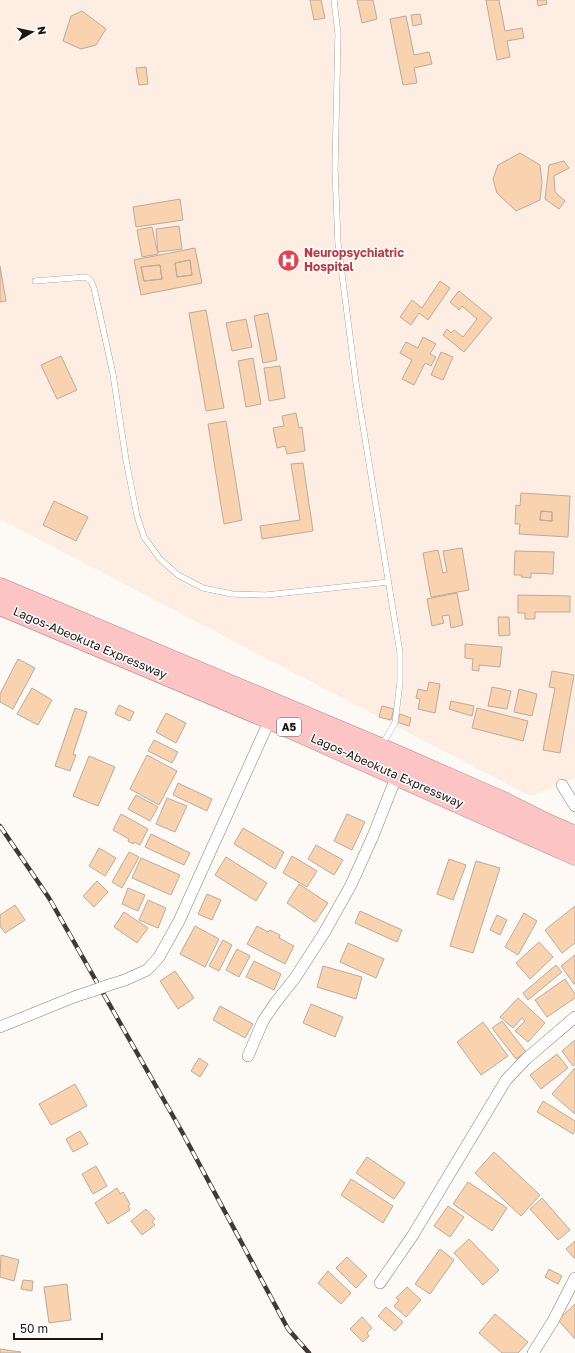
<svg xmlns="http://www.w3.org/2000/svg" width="575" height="1353" font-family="'Golos Text',sans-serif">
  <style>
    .medical { fill: #feede2 }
    .building { fill: #f9d3af; stroke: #bcaa9a; fill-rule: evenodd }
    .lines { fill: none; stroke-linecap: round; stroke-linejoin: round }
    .lane-casing { stroke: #8d7c6d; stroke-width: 6 }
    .street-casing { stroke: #8d7c6d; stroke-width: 12 }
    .highway-casing { stroke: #af8787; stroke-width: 21 }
    .lane { stroke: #fff; stroke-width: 5.5 }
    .street { stroke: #fff; stroke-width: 11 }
    .highway { stroke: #fdc4c6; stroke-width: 20 }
    .rail-casing { stroke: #3f3a34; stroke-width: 4.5 }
    .rail { stroke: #fff; stroke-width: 3; stroke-dasharray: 9; stroke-linecap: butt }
    .street-bridge-casing { stroke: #8d7c6d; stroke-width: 12; stroke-linecap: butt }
    .street-bridge { stroke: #fff; stroke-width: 11 }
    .labels { text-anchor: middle; stroke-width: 3; stroke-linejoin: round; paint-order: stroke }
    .shield { fill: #fff; stroke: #615d58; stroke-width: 1 }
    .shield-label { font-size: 11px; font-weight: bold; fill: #1d1711 }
    .health-label { font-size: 12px; font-weight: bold; fill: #be3a42; stroke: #fff; text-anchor: start }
    .street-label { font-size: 12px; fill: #1d1711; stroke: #fff }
  </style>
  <rect width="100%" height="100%" fill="#fdfaf6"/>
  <path class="medical" d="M0,0H575V778L530,796L0,519Z"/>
  <path class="building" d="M310,0H321L325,18L314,20Z
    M357,0H373L377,19L362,23Z
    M486,0H499L505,31L522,28L524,38L507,41L510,57L497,60Z
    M537,0H546L547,4L538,6Z
    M82,11L106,29L96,45L81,49L63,41L71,16Z
    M420,14L422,24L413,26L411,15Z
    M406,16L414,55L429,52L432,64L414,68L417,83L403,85L390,19Z
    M146,67L148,84L139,85L136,68Z
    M520,153L540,165L542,182L540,200L516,211L497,193L493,179L498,165Z
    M564,161L569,168L554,176L555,192L565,201L559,209L545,199L549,165Z
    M180,199L183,220L136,227L133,207Z
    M179,226L182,249L158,252L156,229Z
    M152,227L158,254L142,257L137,230Z
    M195,248L202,283L141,295L134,260ZM190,260L192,275L177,277L175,263ZM160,265L162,279L144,281L141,267Z
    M190,260L192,275L177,277L175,263Z
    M160,265L162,279L144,281L141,267Z
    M0,266L6,301L0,302Z
    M440,281L450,288L428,320L419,313L411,325L400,317L412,300L422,308Z
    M459,291L492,318L464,352L443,335L447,329L451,333L454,330L463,337L477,319L462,306L459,310L450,302Z
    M206,310L224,408L206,411L189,313Z
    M268,313L277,360L263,363L254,316Z
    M246,319L252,347L232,351L226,323Z
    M423,337L436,344L430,354L436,357L431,366L425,363L414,385L402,379L412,360L400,353L406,342L418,348Z
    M441,352L453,357L443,380L431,375Z
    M61,356L77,390L57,399L41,365Z
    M253,358L261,404L246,407L238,361Z
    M280,366L285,398L269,401L264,368Z
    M296,413L299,428L302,427L305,451L287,454L285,446L277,448L273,428L284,426L282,416Z
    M226,421L242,520L224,524L208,424Z
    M303,463L313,531L262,539L260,526L300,520L291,464Z
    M521,493L570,496L568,537L519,534L520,524H515L516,505L520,506ZM541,511L552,512V521L540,520Z
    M54,501L88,517L76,541L43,525Z
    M541,511L552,512V521L540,520Z
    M462,548L469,590L431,597L423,553L438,550L443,573L447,572L443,551Z
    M515,551L554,552L553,574L531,573V578L521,577L522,575H514Z
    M457,593L463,625L451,628L449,615L442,616L444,623L432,626L427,599Z
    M518,595L570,596V612H535V619H525V613H518Z
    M498,617H509L510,635L499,636Z
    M465,644L502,647L500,667L479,665V671L472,670L473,659L465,658Z
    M18,659L35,668L13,709L0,702V694Z
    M552,671L574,675L560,753L543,750L555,688L549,687Z
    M429,682L440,684L435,713L418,709L420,699L416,698L418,689L427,691Z
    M492,687L511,691L507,709L488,706Z
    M32,688L52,700L38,725L17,714Z
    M519,689L537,694L532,716L514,712Z
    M451,701L474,706L472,716L449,709Z
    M119,705L134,712L130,721L115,714Z
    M382,706L394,709L391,720L379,717Z
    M75,708L87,712L73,754L76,755L70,771L55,766Z
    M477,708L528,721L523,741L472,728Z
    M166,713L186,723L176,743L156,732Z
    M400,714L411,718L409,726L397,722Z
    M154,740L178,752L172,763L148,751Z
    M147,755L177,771L159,805L130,789Z
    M89,756L115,767L98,806L73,796Z
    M178,783L212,799L207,811L173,795Z
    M136,795L158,807L150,821L128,809Z
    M167,798L187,806L175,832L156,824Z
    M121,814L148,829L140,845L134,842L133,844L128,841L129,839L113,830Z
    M347,814L365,822L352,850L334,841Z
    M243,828L284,852L275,869L234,844Z
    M151,834L190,853L184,865L145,847Z
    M316,845L343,860L334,875L308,859Z
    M99,848L116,858L105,876L89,866Z
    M129,852L139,857L122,888L112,882Z
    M292,856L317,871L307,887L283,873Z
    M226,857L267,883L256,901L215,875Z
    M141,858L180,875L171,895L132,878Z
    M449,859L466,865L453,900L437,894Z
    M476,861L500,868L473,953L450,946Z
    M97,881L108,892L94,907L83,896Z
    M299,884L328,903L315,922L287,903Z
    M128,888L145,895L138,911L122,904Z
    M207,894L221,900L212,920L198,914Z
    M148,900L166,908L158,928L139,920Z
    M15,905L25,920L5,933L0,926V915Z
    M575,906V943L562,953L545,930Z
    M360,911L402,930L397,942L355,923Z
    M124,912L148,928L137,943L114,927Z
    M524,913L537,921L518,955L505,947Z
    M497,915L507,920L500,935L490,930Z
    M195,926L219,939L205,967L180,954Z
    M257,926L268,932L270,930L280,935L279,938L294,946L285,964L247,944Z
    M223,940L232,945L219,971L209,966Z
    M539,942L553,957L530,979L516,963Z
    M348,943L384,959L376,978L340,962Z
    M237,949L250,956L239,977L226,970Z
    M575,955V984H574L561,966Z
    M254,961L281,974L274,990L246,977Z
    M556,965L562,972L528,1000L523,993Z
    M323,966L362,977L356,999L317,987Z
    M175,971L194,998L178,1009L160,981Z
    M565,979L575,994V998L547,1017L535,1000Z
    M518,998L545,1023L528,1042L515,1031L525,1021L522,1018L513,1028L500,1017Z
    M311,1004L343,1017L335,1037L303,1023Z
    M220,1006L253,1024L245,1038L213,1020Z
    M502,1021L526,1052L516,1059L492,1028Z
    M483,1022L508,1056L481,1075L457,1042Z
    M575,1040V1064L573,1066L562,1051Z
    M557,1054L568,1068L541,1089L530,1075Z
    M199,1058L208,1064L200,1077L191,1071Z
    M575,1068V1114L552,1094Z
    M75,1084L87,1106L51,1125L39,1104Z
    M543,1101L575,1121V1130L573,1134L537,1112Z
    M80,1131L88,1144L73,1152L66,1139Z
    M494,1152L540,1195L521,1216L475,1173Z
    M367,1157L405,1183L394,1199L356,1173Z
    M96,1166L107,1186L93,1194L82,1174Z
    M351,1179L393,1206L383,1223L341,1195Z
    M468,1182L507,1208L492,1231L453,1204Z
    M117,1188L120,1194L123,1192L130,1204L128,1206L130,1210L108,1224L95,1203Z
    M542,1198L570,1230L558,1240L530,1209Z
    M448,1206L464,1217L450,1237L434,1226Z
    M146,1209L155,1219L152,1222L155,1225L142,1235L131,1221Z
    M469,1239L499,1270L483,1285L454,1253Z
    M575,1241V1259L566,1249Z
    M440,1249L454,1260L430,1294L415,1284Z
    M1,1255L19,1260L14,1281L0,1277Z
    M347,1257L367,1276L356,1288L336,1268Z
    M549,1269L562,1276L558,1284L545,1277Z
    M328,1271L351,1293L341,1304L318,1283Z
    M23,1280L33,1281L32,1291L21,1289Z
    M67,1284L71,1320L49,1323L44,1287Z
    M407,1287L421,1300L406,1317L394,1306L399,1300L396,1298Z
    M575,1304V1339L558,1320Z
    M386,1307L403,1322L395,1331L378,1316Z
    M495,1314L528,1342L518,1353H502L479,1333Z
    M362,1317L372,1328L367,1333L369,1336L363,1342L350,1329Z
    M0,1349L21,1352L20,1353H0Z"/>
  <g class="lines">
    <defs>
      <path id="lane" d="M334,0L338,34L335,169L338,243L356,383L400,653V682L395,723L382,745
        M35,281L86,277L91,281L94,288L113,374L126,460L137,516L144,537L160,559L178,575L203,588L232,594L266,595L389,582"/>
      <path id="street" d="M562,785L575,806
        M109,985L125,980L147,970L159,957L179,921L267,726L272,720
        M0,1027L74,997L92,991
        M248,1056L263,1021L276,1002L295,978L324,933L351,885L373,836L397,775
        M380,1283L413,1235L506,1080L526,1059L575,1017
        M533,1353L553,1321L575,1278"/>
      <path id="highway" d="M0,588L380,748L499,800L545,823L575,836
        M0,605L272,720L575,855"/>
    </defs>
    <use href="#lane" class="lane-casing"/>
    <use href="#street" class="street-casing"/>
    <use href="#highway" class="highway-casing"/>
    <use href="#lane" class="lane"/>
    <use href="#street" class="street"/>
    <use href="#highway" class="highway"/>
    <defs>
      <path id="rail" d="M0,826L49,898L182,1132L288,1329L309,1353"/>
    </defs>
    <use href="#rail" class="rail-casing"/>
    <use href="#rail" class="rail"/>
    <defs>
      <path id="street-bridge" d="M92,991L109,985"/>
    </defs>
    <use href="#street-bridge" class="street-bridge-casing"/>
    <use href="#street-bridge" class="street-bridge"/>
  </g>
  <defs>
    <symbol id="hospital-disc" viewBox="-11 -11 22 22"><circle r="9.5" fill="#e0444e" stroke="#fff"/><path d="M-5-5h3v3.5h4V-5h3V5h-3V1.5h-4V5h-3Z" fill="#fff"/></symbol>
  </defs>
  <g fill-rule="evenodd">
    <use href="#hospital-disc" x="276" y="248" width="25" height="25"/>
  </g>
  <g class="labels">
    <rect class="shield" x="277" y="718" width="24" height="18" rx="3"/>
    <g class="shield-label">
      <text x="289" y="731">A5</text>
    </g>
    <g class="health-label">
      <text x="304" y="257">Neuropsychiatric<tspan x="304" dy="14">Hospital</tspan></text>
    </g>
    <g class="street-label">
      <text transform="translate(90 643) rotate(23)" y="4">Lagos-Abeokuta Expressway</text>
      <text transform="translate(387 771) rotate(24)" y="4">Lagos-Abeokuta Expressway</text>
    </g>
  </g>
  <g transform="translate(32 32) rotate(81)" stroke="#ffffff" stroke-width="3" paint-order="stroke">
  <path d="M0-3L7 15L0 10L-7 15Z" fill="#1d1711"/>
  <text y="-6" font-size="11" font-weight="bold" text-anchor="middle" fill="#1d1711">N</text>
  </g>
  <path d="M14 1333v6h88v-6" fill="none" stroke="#1d1711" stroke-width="2"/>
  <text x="20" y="1333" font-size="12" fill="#1d1711" stroke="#ffffff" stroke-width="3" paint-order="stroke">50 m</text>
</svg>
